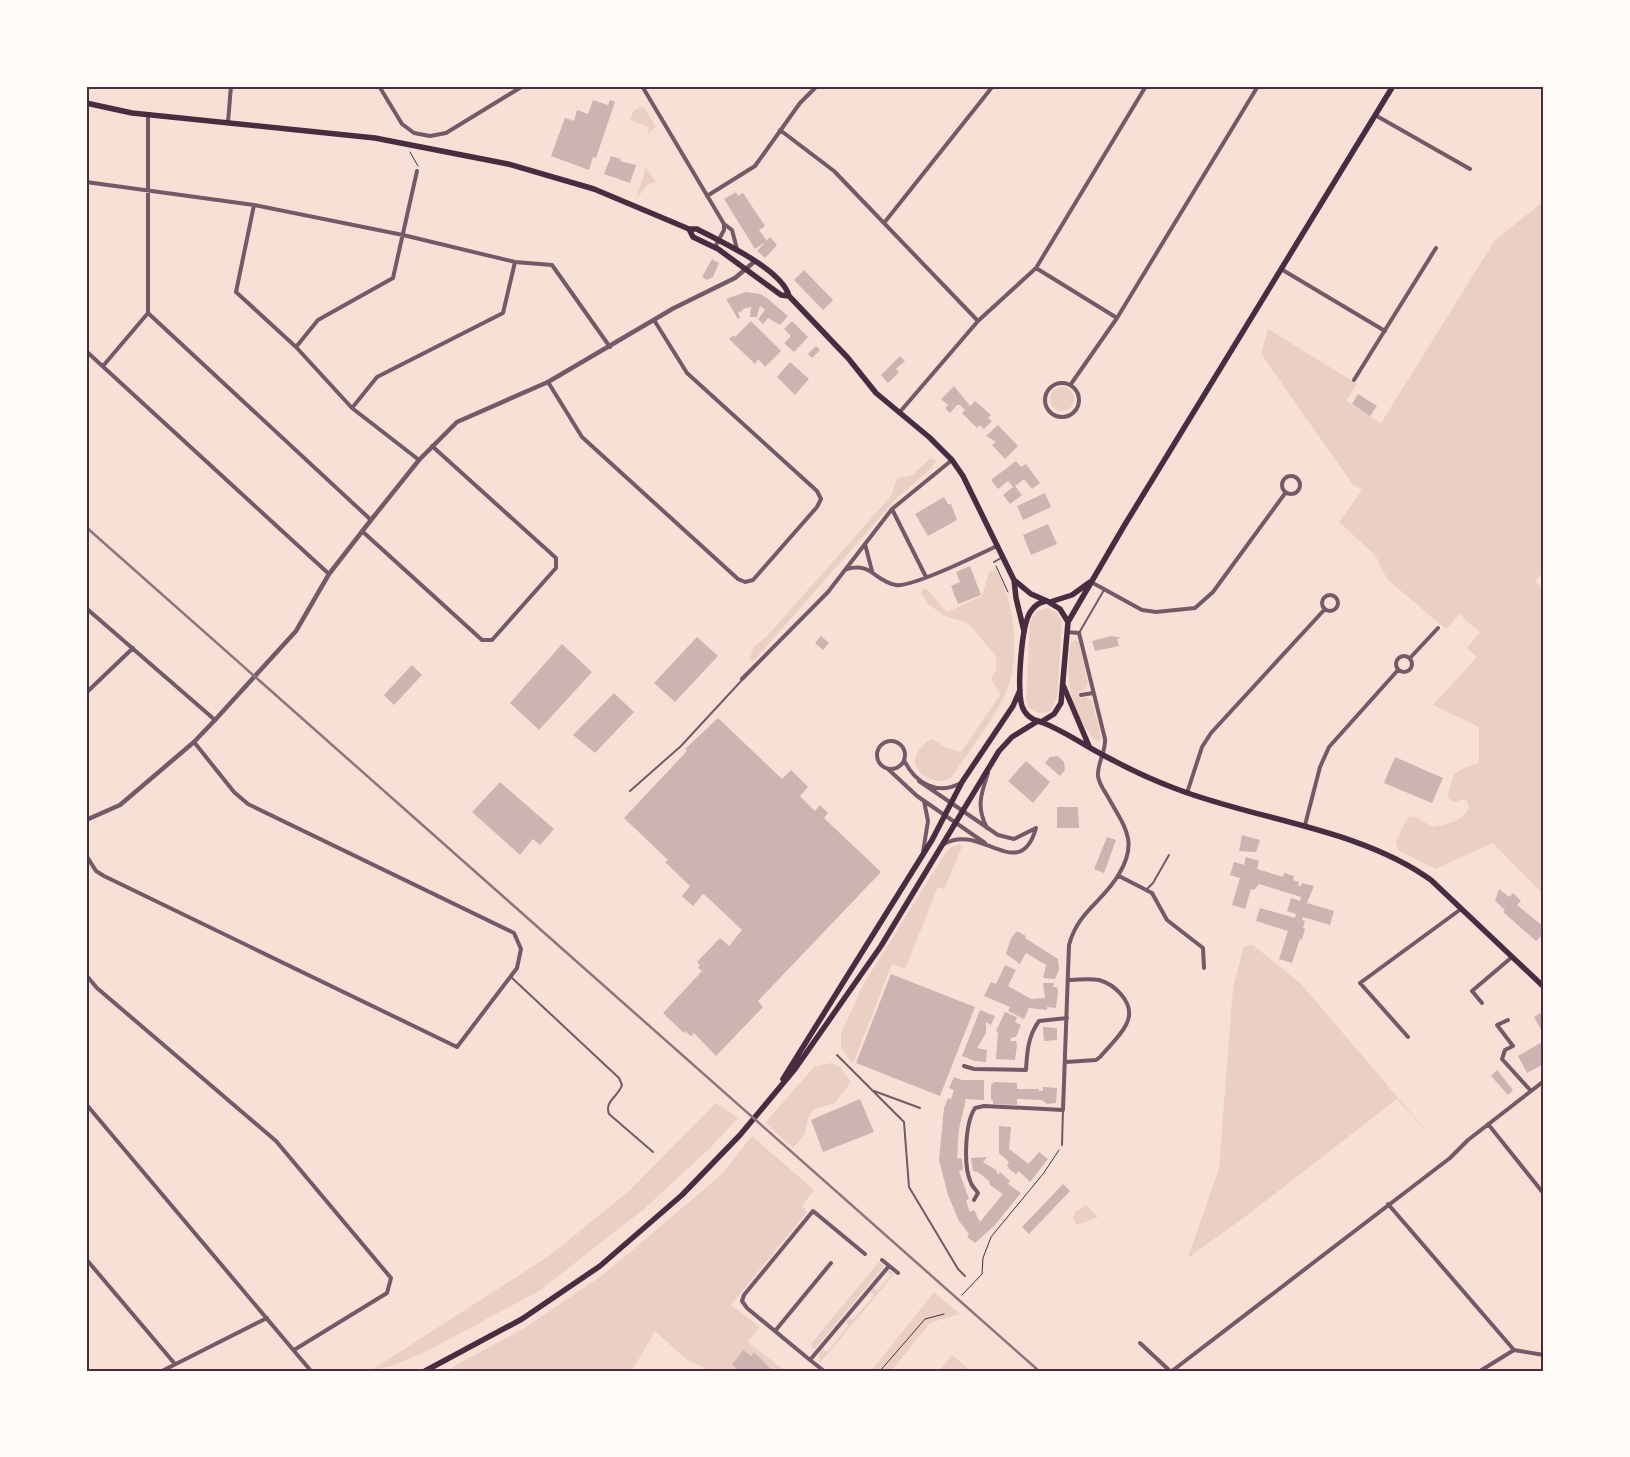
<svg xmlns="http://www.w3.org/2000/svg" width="1630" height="1457" font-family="'Sofia Sans Condensed',sans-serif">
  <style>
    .green { fill: #ebcfc5 }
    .building { fill: #ccb4b1 }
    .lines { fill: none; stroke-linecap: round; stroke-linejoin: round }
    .path { stroke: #4a2c40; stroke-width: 1 }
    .service { stroke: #755966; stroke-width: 2 }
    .minor { stroke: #755966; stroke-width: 4 }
    .tertiary { stroke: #755966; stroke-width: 4.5 }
    .primary { stroke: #4a2c40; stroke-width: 5.5 }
    .trunk { stroke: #4a2c40; stroke-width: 5.5 }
    .rail { stroke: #8f747c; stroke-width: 2.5 }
    .neatline { fill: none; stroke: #4a2c40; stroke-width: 2 }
  </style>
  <rect width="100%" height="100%" fill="#f7e1d7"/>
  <path class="green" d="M643,106L656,127L647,134L649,127L630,120L634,110Z
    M645,166L656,182L648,184L638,197H636L644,176Z
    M1544,201V570L1535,582L1544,588V895L1493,843L1435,869L1398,850L1396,841L1408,817L1414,816L1432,827C1447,824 1462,822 1469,808L1466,799L1453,802L1447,797L1454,774L1466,767L1479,763V727L1433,705L1477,657L1467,648L1480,632L1459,614L1446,629L1387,579L1375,555L1339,522L1362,490L1353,485L1261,354L1268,329L1357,384L1346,401L1381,423L1495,240Z
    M1050 399a12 12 0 1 1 24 0a12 12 0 1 1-24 0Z
    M931,458L936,461L933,467L897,498L758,656L755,660L750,659L753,648L767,636L891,496L897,478L912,475Z
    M995,569C1014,596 1020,653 1009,684C999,714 969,751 951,778C935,788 903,770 920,749C924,745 926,741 932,739L945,747L961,752L1000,695L991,679L996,670V656L973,629L967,623L945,616L929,605L921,593L923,589L928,590L947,612L982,596L989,572Z
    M1048,608L1057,613L1062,622L1057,698L1050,711C1039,716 1029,712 1026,700L1030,622L1035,612Z
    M1076,640L1079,642L1088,683L1085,690L1078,692L1080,699L1087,697L1092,701L1101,738L1100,741H1096C1071,714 1064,678 1071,642Z
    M961,844L962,847L944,889L938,887L906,967L903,968L892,964L853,1064L841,1048V1033L863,985L946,852L953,846Z
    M1253,945L1301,984L1435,1141L1397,1099L1250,1213L1188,1258L1219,1168L1233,987L1244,946Z
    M831,1063L840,1067L851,1082L835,1103L814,1109L808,1118L805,1134L793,1148L765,1123L814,1067Z
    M716,1103L738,1118L708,1150L644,1209L539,1291L429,1350L392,1366L370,1371L549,1256L629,1191Z
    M752,1136L814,1190L802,1206L807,1212L731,1305L760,1327L748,1342L785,1371H710L686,1359L655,1331L632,1371H446L526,1327L604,1274L722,1174Z
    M1086,1205L1098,1217L1077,1225L1073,1219L1075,1212Z
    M879,1262L884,1266L815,1349L810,1345Z
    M889,1270L894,1274L820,1363L819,1354L823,1349L827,1352L849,1325L846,1322L850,1318L853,1320L874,1295L871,1292L874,1288L877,1291L891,1275L887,1272Z
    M934,1292L960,1314L930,1323L891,1371H871Z
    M952,1355L971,1371H939Z"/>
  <path class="building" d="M593,100L608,105L610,100L615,102L596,158L593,157L589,170L551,156L565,118L574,121L577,110L588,114Z
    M611,156L621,159L620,161L636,165L630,183L604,174Z
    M736,192L738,196L743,193L765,226L759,230L767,241L755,249L724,199Z
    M770,237L777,245L765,258L757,251Z
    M712,259L719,263L713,277L707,280L702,277Z
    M804,270L833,300L823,310L794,280Z
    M746,292L760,294L767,298L788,316L780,325L768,318L763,324L758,319L765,310L760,306L757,317H750L751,307L743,309L741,301L743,311L738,312L740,318L738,319L726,299Z
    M751,321L781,351L765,367L758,359L755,364L729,339L734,335L735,337Z
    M792,321L808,337L794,352L784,343L791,336L784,329Z
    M816,346L820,350L812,358L808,354Z
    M900,356L905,361L896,369L899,372L888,383L881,375Z
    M790,362L809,379L795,395L777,377Z
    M954,386L970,406L975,401L991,415L988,418L992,421L984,429L980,425L977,428L962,413L965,410L960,405H957L950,413L945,408L948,405L941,399Z
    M1358,394L1377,406L1370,416L1352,404Z
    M998,425L1018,446L1005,459L992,445L996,442L986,436Z
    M1016,461L1021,467L1026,464L1040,483L1032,489L1024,479L1015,486L1022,495L1010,504L1003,495L1013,487L1008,481L998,489L991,480Z
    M1045,493L1051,507L1023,520L1017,506Z
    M944,497L948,504H951L957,520L928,536L915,514Z
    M1048,524L1057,544L1031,555L1023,535Z
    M970,566L981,595L958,604L951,586L960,582L956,572Z
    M821,636L829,643L823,650L815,643Z
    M1111,636L1122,638L1117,639L1119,646L1095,651L1092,641Z
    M697,637L718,656L675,702L654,683Z
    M562,644L592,672L539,730L510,703Z
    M412,665L422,675L394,705L384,695Z
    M614,693L634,712L595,753L573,735Z
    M718,718L782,779L791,770L808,787L800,796L815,811L820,805L828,813L824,818L881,872L758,1001L763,1007L716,1056L694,1033L691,1036L685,1031L684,1033L663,1013L702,971L698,968L700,965L697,962L720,938L729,946L742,930L706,896L703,894L693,906L682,896L690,886L665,862L668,860L624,818L687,751L685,749Z
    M1058,756L1064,762L1065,770L1060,776L1045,763L1050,757Z
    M1395,757L1443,778L1432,803L1384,783Z
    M1026,761L1050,782L1033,803L1008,781Z
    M500,782L554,829L540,845L533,839L520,855L472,812Z
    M1057,807H1078L1079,828H1057Z
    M1242,835L1260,840L1256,852L1239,851Z
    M1107,837L1116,840L1104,873L1094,869Z
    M1246,857L1259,861L1257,869L1283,877L1284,873L1294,876L1293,880L1299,882L1298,885L1301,886L1302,883L1314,886L1307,903L1334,911L1330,925L1303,917L1302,920L1305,921L1303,928L1305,929L1302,940L1300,939L1292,963L1279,959L1288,931L1256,921L1260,908L1295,918L1296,914L1287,911L1291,898L1300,901L1301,897L1259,884L1254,890L1251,889L1245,909L1232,905L1240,878L1230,875L1234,862L1244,865Z
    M1499,889L1509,897L1513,893L1521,901L1517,905L1544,927V933L1536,941L1503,912L1505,910L1495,901Z
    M1017,931L1026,936L1025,938L1058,959L1059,970L1055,979L1043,978L1046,965L1026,953L1020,964L1006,954L1011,938Z
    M1005,965L1016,970L1008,986L1031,999L1045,998L1043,983H1054L1053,987H1057L1058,992L1056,1008L1047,1007V1010L1029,1008L1024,1019L1008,1011L1010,1007L984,996L991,982L996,984Z
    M891,974L975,1007L940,1096L856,1063Z
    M980,1010L995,1016L991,1025L986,1022V1033L977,1048L987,1050L986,1062L975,1061L962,1056Z
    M1544,1011V1035L1534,1017Z
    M1005,1012L1017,1017L1015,1022L1021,1025L1016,1037L1011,1038L1010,1041H1016L1017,1045L1015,1060L996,1059L998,1032L996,1031Z
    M1043,1027L1057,1028V1040L1044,1041Z
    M1544,1041V1064L1527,1073L1518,1056Z
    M1497,1070L1513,1090L1508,1095L1491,1076Z
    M954,1077L962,1080H984V1100L966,1099L959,1129L957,1158L962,1159L963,1170L959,1171L969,1199L966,1201L970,1212L974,1210L980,1222L1003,1194L990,1185L989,1181L978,1172L973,1171L971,1158L987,1157L983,1162L996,1170L998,1175L1000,1172L1010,1181L1008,1184L1021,1193L994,1226L975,1243L967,1237L969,1234L959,1221L948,1195L939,1160L944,1108L948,1098L951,1099L954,1090L949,1088Z
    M994,1082L1017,1083V1089H1039V1091H1043V1087L1057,1088L1056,1103L1047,1104L1042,1100L1017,1099V1105L993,1104V1100H991V1085Z
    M860,1099L874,1132L823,1152L811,1120Z
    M999,1126L1011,1127L1009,1149L1026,1162L1028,1164L1032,1160L1039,1152L1048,1159L1030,1182L1019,1171L1016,1174L1009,1169L1007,1165L1009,1162L999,1153Z
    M1063,1184L1070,1191L1029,1234L1022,1227Z
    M743,1350L751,1356L754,1352L773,1371H751L748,1368L746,1371H740L732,1365Z"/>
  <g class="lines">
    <path class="path" d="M410,152L418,166
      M996,566L1008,592
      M962,1295L982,1274L983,1258L991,1237L1043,1174L1059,1150
      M880,1371L925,1319L944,1314"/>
    <path class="service" d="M994,562L1001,558
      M1079,633L1104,590
      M630,791L681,746L742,680
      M1146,890L1153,883L1169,855
      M511,977L619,1078L622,1085C619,1096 604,1101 609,1114L653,1152
      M837,1055L904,1122L909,1187L958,1269L965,1276
      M874,1091L920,1108
      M1062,1145L1063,1110"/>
    <path class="minor" d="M379,86L402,124L414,133L430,136L446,133L523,86
      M642,86L724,224V230L715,247
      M1375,115L1470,169
      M228,122L231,86
      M780,130L834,171L978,321
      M86,182L254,205L403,235L515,262L552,265L610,347
      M707,196L755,166L800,103L817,86
      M254,205L236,292L296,347L352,408L419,460
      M884,223L993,86
      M724,224L732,230L737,249
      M1036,268L1117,318
      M1281,269L1385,331
      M148,313L371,520
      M296,347L318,320L393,278L417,171
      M86,351L329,574
      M103,366L148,313V114
      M1354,380L1436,248
      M548,382L582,437L738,579L745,582L753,580L817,507L821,499L817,491L687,373L654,320
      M1045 400a17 17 0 1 1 34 0a17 17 0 1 1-34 0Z
      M1071,384L1117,318L1258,86
      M352,408L377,377L503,313L515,262
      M899,413L978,321L1036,268L1146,86
      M1282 485a9 9 0 1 1 18 0a9 9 0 1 1-18 0Z
      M892,509L926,577
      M362,531L482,640H492L556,568V558L432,446
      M865,544L872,571
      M847,569C872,562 875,582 896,585C912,588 980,554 997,546
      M1091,582L1142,610L1156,612L1195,608L1213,592L1286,492
      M1322 603a8 8 0 1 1 16 0a8 8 0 1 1-16 0Z
      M86,608L215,720
      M1396 664a8 8 0 1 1 16 0a8 8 0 1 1-16 0Z
      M1410,658L1438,628
      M742,679L828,592L892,509L952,460
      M86,693L133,648
      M1081,695L1093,693
      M877 755a14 14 0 1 1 28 0a14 14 0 1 1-28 0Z
      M904,760C915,783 937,796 961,783
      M888,769L917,796L985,843
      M919,781L998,835L1014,839L1036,828
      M1187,793L1202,747L1211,733L1325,609
      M1305,825L1320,767L1329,747L1398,670
      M987,828C976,807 981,794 988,773
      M944,844C980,822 1020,885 1036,828
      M923,852L928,821L924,801
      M86,855L96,871L104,876L457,1047L517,968L521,949L514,933L248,804L234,792L194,742
      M1119,876L1152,893L1167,920L1203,948L1204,968
      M86,975L97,988L276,1141L391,1278L387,1293L294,1350
      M1482,1003L1472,991L1512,957
      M1508,1020L1497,1025L1513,1046L1505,1050L1502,1059L1531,1091
      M1408,1037L1360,983L1461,909
      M1066,1062L1096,1060L1100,1057C1109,1046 1124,1033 1128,1020C1134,1002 1114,984 1099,980C1089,978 1078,980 1068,980
      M964,1066L974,1069L1026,1070C1027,1052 1028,1036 1039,1021L1067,1018
      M86,1104L311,1371
      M1488,1124L1544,1194
      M974,1200L978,1193C976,1190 972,1186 971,1183C963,1166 965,1123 975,1108L984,1106L1063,1110L1069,945C1078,911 1103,902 1119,874C1139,841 1124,826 1108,797C1104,790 1099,784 1098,776C1097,763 1106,752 1105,739L1079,633L1067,632
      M1388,1204L1514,1350
      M86,1259L175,1364
      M882,1260L898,1273
      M775,1331L831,1263
      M1140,1343L1170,1371
      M1514,1350L1544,1355
      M810,1360L747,1308L742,1301L744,1295L813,1211L865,1254
      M162,1371L267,1318
      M824,1371L810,1360L889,1266
      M1172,1371L1450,1158L1468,1140L1544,1081
      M1480,1371L1514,1350"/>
    <path class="tertiary" d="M86,820L120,805L194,742L215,720L296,631L329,574L371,520L419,460L457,422L548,382L674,308L735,278L754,262"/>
    <path class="primary" d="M86,103L132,113L375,138L508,164L594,189L689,229H697C721,242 782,269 789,296L848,358L876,393L929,437L952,460L963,476L1014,580L1031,594L1047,601
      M689,229L693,237L718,249L781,295L789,296
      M1014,580L1016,598L1024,631
      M1063,685L1089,746
      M1041,722C1065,731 1083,745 1105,756C1127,768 1150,779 1174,788C1255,820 1359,828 1431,880L1544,987"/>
    <path class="trunk" d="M1047,601L1060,609L1068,622L1061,703L1054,714L1041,722C1032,720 1025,715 1022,706C1017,690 1021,624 1031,611C1035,605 1040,602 1047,601Z
      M1050,602L1072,595L1090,582
      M1068,622L1124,526L1393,86
      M783,1079L932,840L962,782L1013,706L1020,690
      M425,1371L522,1319L600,1266L682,1195L740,1135L795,1069L881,946L999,751L1012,737L1038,721"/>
    <path class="rail" d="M86,527L1039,1371"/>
  </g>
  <rect width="1630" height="1457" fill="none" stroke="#fffaf5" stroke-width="175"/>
  <rect x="88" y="88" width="1454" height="1282" class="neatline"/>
</svg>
